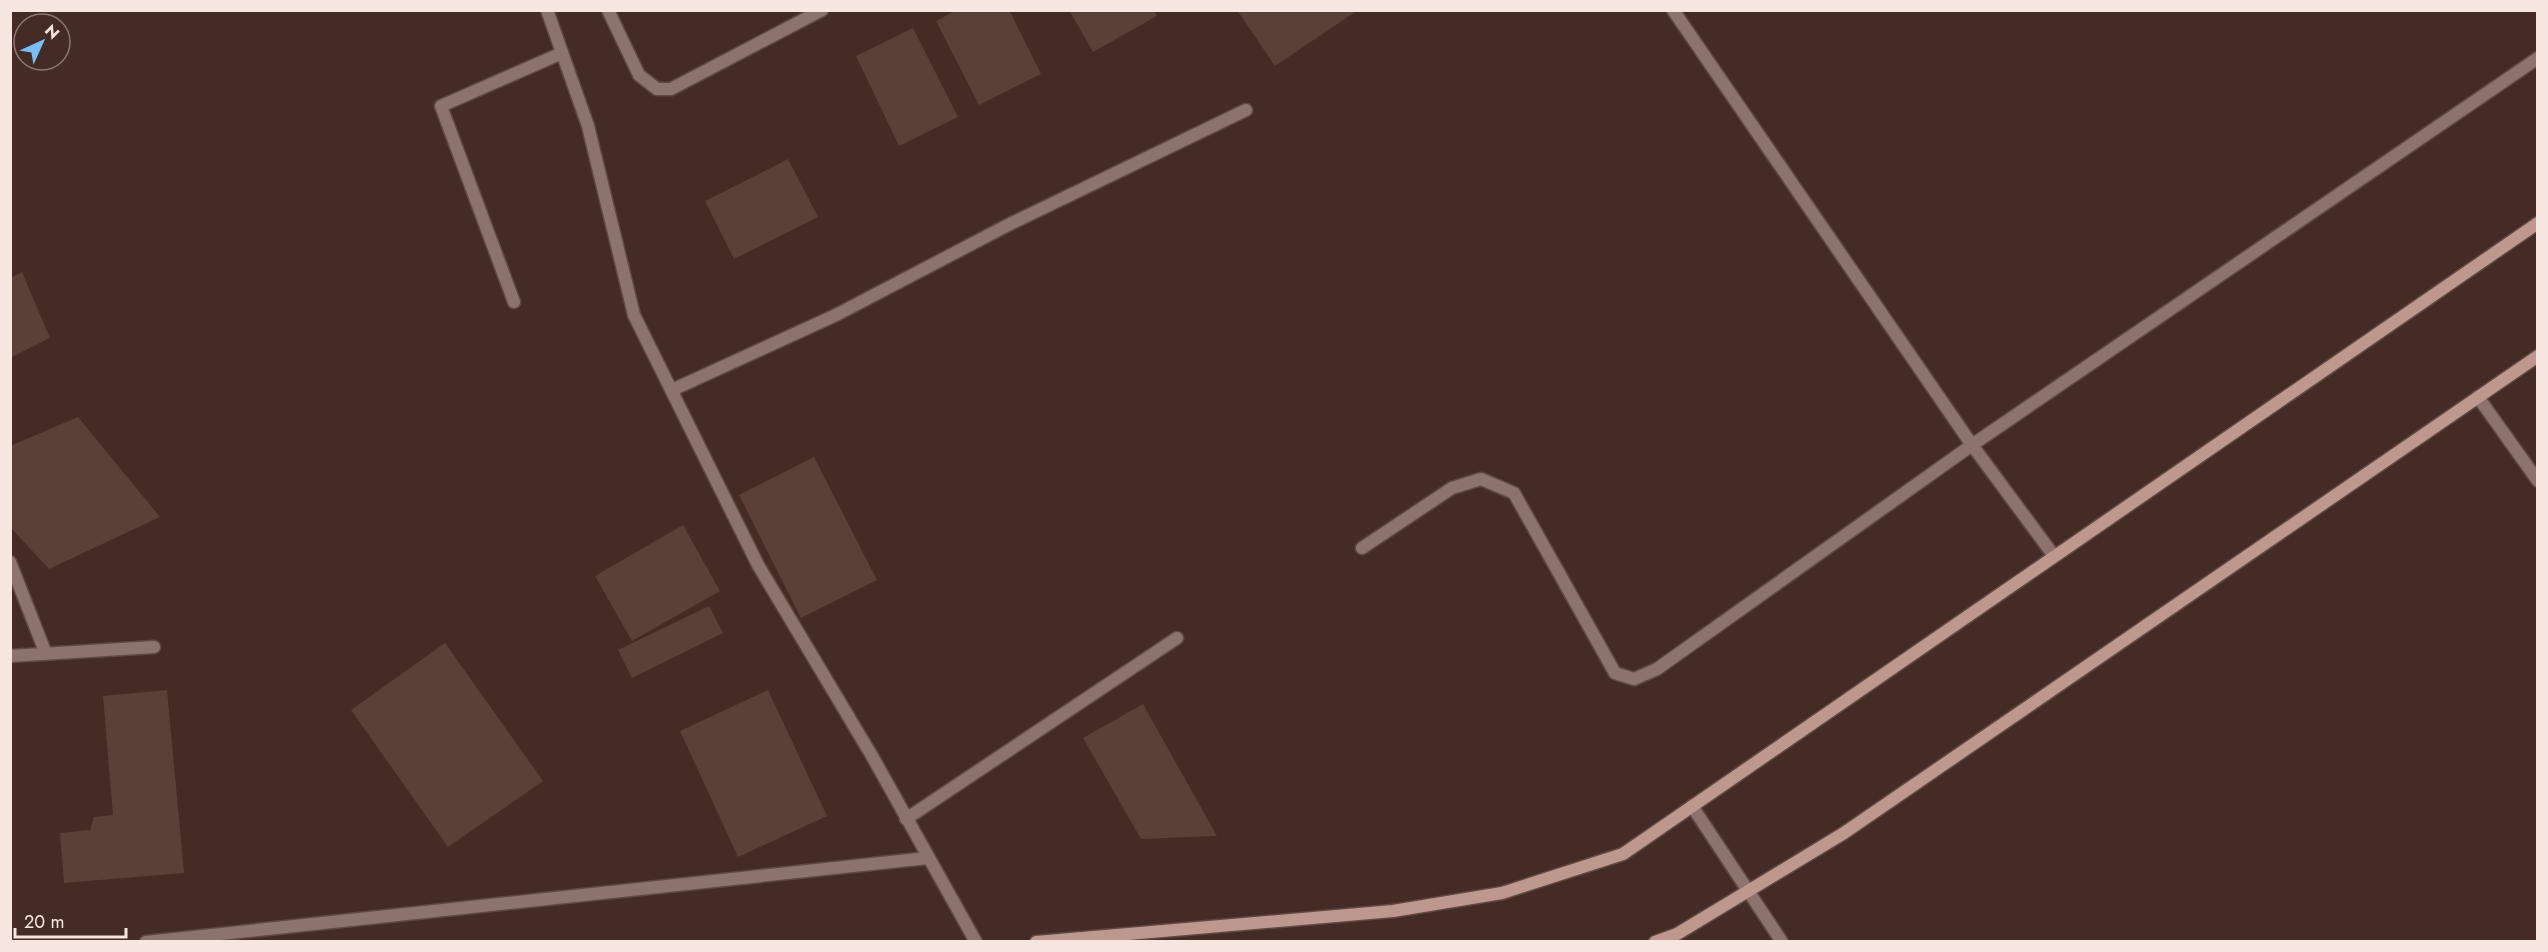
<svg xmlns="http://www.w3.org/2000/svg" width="2548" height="952" font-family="Jost,sans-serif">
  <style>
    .building { fill: #5b3f39 }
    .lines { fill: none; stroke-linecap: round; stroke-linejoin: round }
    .lane-casing { stroke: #614943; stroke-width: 15 }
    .street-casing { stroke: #614943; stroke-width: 15 }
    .secondary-casing { stroke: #614943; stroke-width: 15 }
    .lane { stroke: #8c736e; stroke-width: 12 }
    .street { stroke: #8c736e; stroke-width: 12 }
    .secondary { stroke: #be978e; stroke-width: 12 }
  </style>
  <rect width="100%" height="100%" fill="#452b25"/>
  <path class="building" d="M957,10H1009L1041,74L979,105L936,21Z
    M1069,10H1154L1157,16L1093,52Z
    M1237,10H1358L1275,66Z
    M913,28L958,117L899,146L856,56Z
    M788,159L818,217L734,259L705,201Z
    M22,272L50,338L10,358V278Z
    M78,417L160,517L49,569L10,527V446Z
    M814,457L877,580L801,618L739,495Z
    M683,525L720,591L632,641L595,576Z
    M709,606L723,633L632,678L618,650Z
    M445,643L543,781L448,847L351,710Z
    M167,690L184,873L64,883L60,833L90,830L94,817L113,815L103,696Z
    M768,690L827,816L738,857L680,731Z
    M1143,704L1217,836L1141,839L1083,738Z"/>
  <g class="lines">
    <defs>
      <path id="lane" d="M608,10L639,75L657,89H671L822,10
        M514,302L441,106L562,53"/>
      <path id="street" d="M547,10L588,126L634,315L758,565L872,756L976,942
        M1673,10L1972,445L2054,556
        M672,390L836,315L1008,225L1246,110
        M2478,397L2538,481
        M1362,548L1452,488L1481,479L1514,493L1615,673L1634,679L1657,669L1972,445L2538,58
        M10,562L46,654
        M10,656L154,647
        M1692,806L1782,942
        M906,819L1177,638
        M146,942L928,858"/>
      <path id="secondary" d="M1036,942L1393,911L1502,893L1623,854L2538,223
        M1655,942L1677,934L1844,833L2538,356"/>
    </defs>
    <use href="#lane" class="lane-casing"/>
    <use href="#street" class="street-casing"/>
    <use href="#secondary" class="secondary-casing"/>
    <use href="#lane" class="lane"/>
    <use href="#street" class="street"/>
    <use href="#secondary" class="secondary"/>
  </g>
  <rect width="2548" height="952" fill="none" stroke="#f7e5e0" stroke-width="24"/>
  <g transform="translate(42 42) rotate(45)"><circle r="28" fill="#452b25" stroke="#8c7570" stroke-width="1.5"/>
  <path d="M0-4.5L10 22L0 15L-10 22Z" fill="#78bff7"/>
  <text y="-9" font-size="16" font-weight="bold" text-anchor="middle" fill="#f7e5e0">N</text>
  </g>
  <path d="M15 928v9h111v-9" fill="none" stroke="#f7e5e0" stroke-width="3"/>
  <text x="24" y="928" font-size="18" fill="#f7e5e0" stroke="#452b25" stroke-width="4.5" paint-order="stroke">20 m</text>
</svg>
